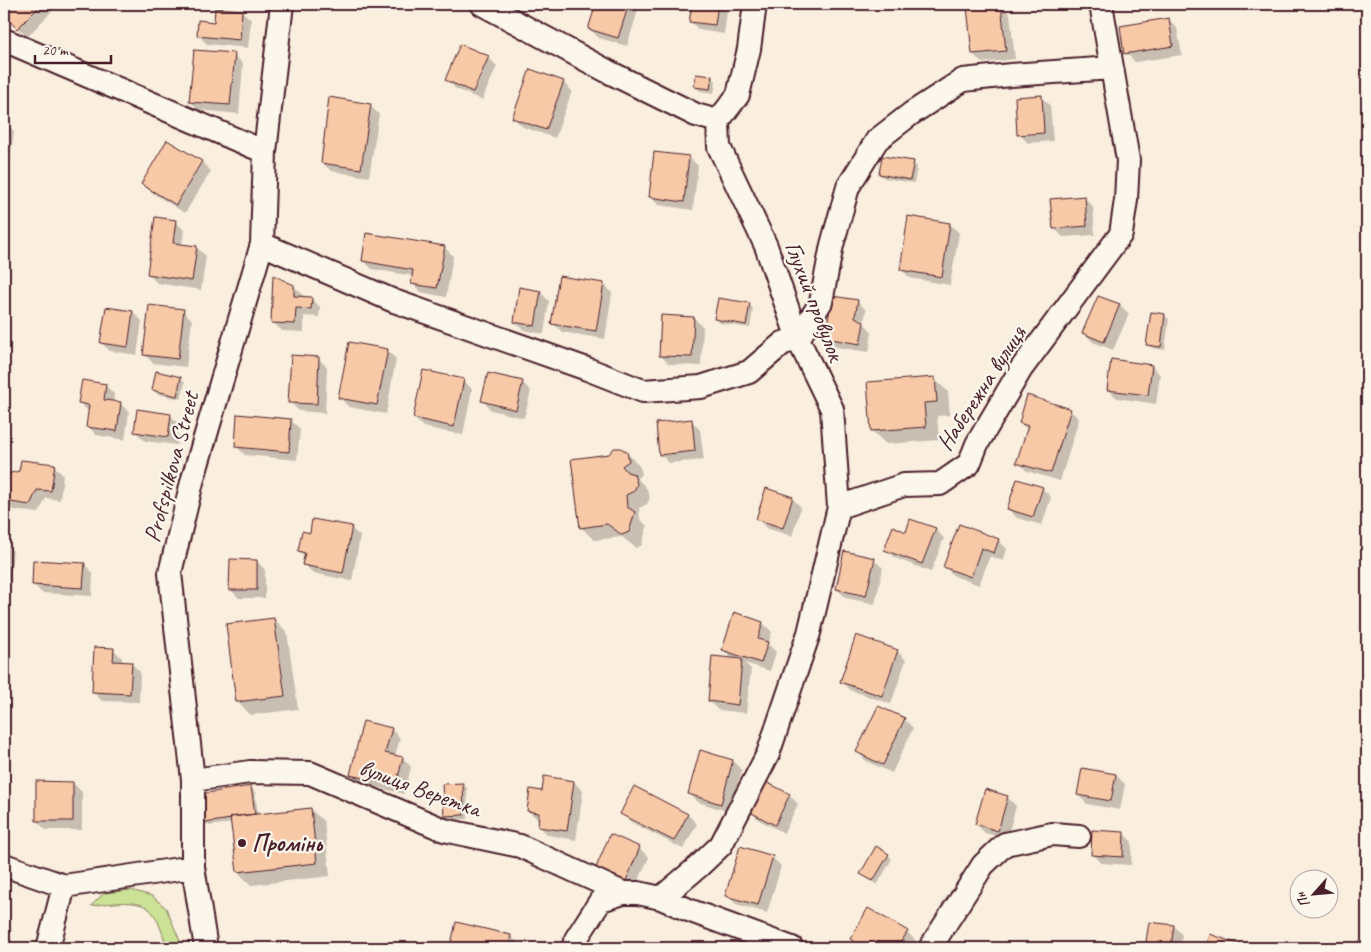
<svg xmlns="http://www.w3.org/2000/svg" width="1371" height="952" font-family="Caveat,sans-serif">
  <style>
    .green { fill: #cae196; stroke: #8a8060 }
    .shadow { fill: #0003 }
    .building { fill: #f8c9a7; stroke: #4a1f2b }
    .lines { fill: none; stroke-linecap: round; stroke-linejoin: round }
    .street-casing { stroke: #4a1f2b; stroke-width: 26 }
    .street { stroke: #fbf7ec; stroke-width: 22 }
    .poi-dot { fill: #4a1f2b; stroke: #fbf7ec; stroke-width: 2 }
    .labels { text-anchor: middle; stroke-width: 4.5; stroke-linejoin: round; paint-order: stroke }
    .street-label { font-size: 24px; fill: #4a1f2b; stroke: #fbf7ec }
    .poi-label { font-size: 24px; font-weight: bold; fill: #4a1f2b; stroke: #fbf7ec; text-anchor: start }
  </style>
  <rect width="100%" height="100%" fill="#faeede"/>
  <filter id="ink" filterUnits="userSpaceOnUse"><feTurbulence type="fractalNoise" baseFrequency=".02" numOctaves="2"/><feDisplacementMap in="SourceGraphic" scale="10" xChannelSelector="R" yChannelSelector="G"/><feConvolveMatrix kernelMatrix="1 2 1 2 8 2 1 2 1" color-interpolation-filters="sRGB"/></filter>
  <g filter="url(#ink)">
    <path class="green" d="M131,890L152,896L166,908L183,948H167C164,938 158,916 149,909C136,898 107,904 91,906L104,893Z"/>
    <path class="shadow" d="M4,4H49L54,9L27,37L4,14Z
      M306,4H350V6L310,7Z
      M597,4H635L639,7L627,46L599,38L590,29Z
      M693,4H728L724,34L699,30L690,21Z
      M1001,5L1010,14L1015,59L982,63L973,54Z
      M242,11L251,20L248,48L207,44L198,35Z
      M1168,19L1177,28L1182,55L1135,62L1126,53Z
      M234,55L243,64L239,114L199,110L190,101Z
      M488,57L497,66L482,100L456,89L447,80Z
      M712,77L716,81L714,93L700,91L696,87Z
      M563,82L572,91L555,138L523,127L514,118Z
      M1041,97L1050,105L1053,141L1028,143L1019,134Z
      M370,106L379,114L369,177L331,171L322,162Z
      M4,122L14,131L9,168L4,167Z
      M168,142L202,162L211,171L185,213L151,192L142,184Z
      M655,153L689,157L698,166L693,210L659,205L650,197Z
      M913,162L917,167L914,183L884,178L880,174Z
      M1084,198L1093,206L1095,235L1063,237L1054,228Z
      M175,221L184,230L182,245L197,248L206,256L201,290L157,283L148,274Z
      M950,224L959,233L950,285L910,278L901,269Z
      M444,247L453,256L446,297L421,292L412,283L413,276L372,269L363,260Z
      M604,284L612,293L605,339L562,332L553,323Z
      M294,286L303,295V298H311L320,307L319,317L304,316V332L282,331L273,322Z
      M540,292L549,301L544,334L524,330L515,322Z
      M1099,298L1120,305L1129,314L1113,350L1093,342L1084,333Z
      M857,301L866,310L864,323L872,332L869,352L836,347L827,338Z
      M749,304L753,309L750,328L720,323L716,319Z
      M183,311L192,320L186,367L153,363L144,354Z
      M133,312L142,321L137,355L110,351L101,343Z
      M1164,315L1169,319L1165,350L1152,348L1147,344Z
      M694,318L703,327L701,366L669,364L660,355Z
      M387,350L396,359L386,414L349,407L340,398Z
      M318,358L327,367L325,413L299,411L290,402Z
      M1152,366L1160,375L1156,404L1117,398L1108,389Z
      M181,378L185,382L181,399L157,394L153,389Z
      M934,378L948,392L950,415L937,416L939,440L886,444L872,431Z
      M463,380L472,389L463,435L423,427L414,418Z
      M522,382L531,391L524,418L491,410L483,401Z
      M105,385L114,394L113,402L120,403L129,412L125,440L96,435L88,426L89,412L80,403Z
      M1070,410L1079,419L1060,481L1027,471L1018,462L1028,430L1020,423Z
      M170,415L179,424L177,445L145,441L136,432Z
      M291,420L300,429L297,460L245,455L236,446Z
      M692,421L700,430L704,460L669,463L660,454Z
      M627,453L640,467L642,474L637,478L647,489L650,498L647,504L639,508L640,519L647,526L642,545L636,548L622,537L594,540L581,527Z
      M54,466L63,475L60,500L46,498L39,513L13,510L4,501L21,472Z
      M1042,488L1051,497L1042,525L1017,518L1008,509Z
      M792,498L801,507L792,536L766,528L758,519Z
      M960,526L998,540L1007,549L1003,561L990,556L979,585L954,576L945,567Z
      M351,528L360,536L352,581L313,573L304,564L305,557L299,551L311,534Z
      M935,529L944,538L931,572L895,558L886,549L907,533Z
      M4,542L13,551L10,582L4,581Z
      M874,560L883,568L875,604L846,598L837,589Z
      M257,561L265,570V598H239L230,589Z
      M84,564L93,573L92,596L42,593L33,584Z
      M734,614L763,623L772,632L768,644L776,652L770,671L745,663L751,669L746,713L718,710L709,701L732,659L723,650Z
      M274,619L287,632L298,709L251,715L237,702Z
      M113,649L122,658V662L131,663L140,672L139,702L102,701L93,692Z
      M897,651L906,660L891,704L850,690L841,681Z
      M904,719L913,728L892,773L866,761L858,752Z
      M391,729L400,738L395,756L403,758L411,767L404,794L360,783L351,774Z
      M701,752L733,761L742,770L730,812L698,802L689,794Z
      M1083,769L1116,775L1125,784L1120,810L1087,804L1078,795Z
      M574,782L583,791L576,840L548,835L539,826L540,820L537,819L528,810L543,792Z
      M765,782L790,796L798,804L784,833L759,820L750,811Z
      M73,783L82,792V830H46L37,821Z
      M463,784L467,788L468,819L449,820L445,815Z
      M251,788L255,792L258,815L311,809L324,822L330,876L251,885L238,872L232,823L209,826L205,822Z
      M635,788L688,815L697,824L683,849L631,822L622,813Z
      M1007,797L1016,806L1007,839L985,833L976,824Z
      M1123,833L1132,842L1131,865L1101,863L1092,854Z
      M611,836L640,849L649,857L634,891L605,878Z
      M888,855L892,859L877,885L861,874Z
      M772,857L781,866L767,913L736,904L727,895Z
      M1150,923L1174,926L1182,935L1180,948H1146Z
      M457,924L511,936L520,945L519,948H451Z
      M907,932L916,941L911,948H857L859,946L852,939Z
      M4,933L19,947L18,948H4Z"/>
    <path class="building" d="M4,4H42L17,29L4,15Z
      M596,4H629L618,38L588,29Z
      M692,4H718L715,25L689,22Z
      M1001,4L1006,51L972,54L967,7Z
      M215,8L242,10L240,40L197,36L198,20L214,22Z
      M1169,18L1173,46L1124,54L1120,26Z
      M460,44L489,56L473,92L445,80Z
      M194,50L235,53L230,105L189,102Z
      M530,69L564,81L546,130L512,118Z
      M696,74L712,76L710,89L694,87Z
      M1042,95L1044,133L1017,135L1015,97Z
      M329,97L371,104L361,169L321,163Z
      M167,140L202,161L176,205L141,184Z
      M654,152L689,156L684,202L649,197Z
      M882,156L914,161L910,180L879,174Z
      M1085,196L1087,226L1053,229L1050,199Z
      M908,216L950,223L942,277L900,270Z
      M155,217L176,220L173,243L197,246L192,281L147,274Z
      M366,233L445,246L437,288L411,284L413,270L362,261Z
      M273,275L294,285V296L312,297L311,309L296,308L295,324L271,323Z
      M559,276L604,283L596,331L551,324Z
      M519,287L541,291L535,326L514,322Z
      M832,296L858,300L855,317L864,322L860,344L825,338Z
      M1098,296L1120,304L1104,342L1082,333Z
      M718,298L750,303L746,325L714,319Z
      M149,305L184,309L178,359L143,355Z
      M106,307L133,311L128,347L100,343Z
      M1151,312L1165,314L1161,347L1146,345Z
      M661,315L694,317L692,357L659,356Z
      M349,342L388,349L377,405L338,398Z
      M291,355L319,357L317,404L288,403Z
      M1111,359L1152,365L1148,395L1107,390Z
      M423,370L464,379L454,427L413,418Z
      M156,371L181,377L177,396L152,390Z
      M488,373L523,381L516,410L481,401Z
      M935,377L937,402L924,403L926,427L871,431L867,382Z
      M82,380L106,384L104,400L121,402L117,431L86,427L89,405L78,403Z
      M1027,395L1071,409L1051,473L1016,463L1028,426L1019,423Z
      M137,409L171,414L168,437L134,432Z
      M237,414L291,419L289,452L235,447Z
      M692,419L695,451L659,455L656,423Z
      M614,448H621L627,452L629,461L622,466L627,472L634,474L637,484L634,491L626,495L627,507L635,512L629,532L622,535L607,524L580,528L571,459L609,454Z
      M21,460L55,464L51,491L37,490L30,505L4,501L7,474L19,471Z
      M1017,479L1043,487L1033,517L1007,509Z
      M766,488L793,497L783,528L756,519Z
      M312,519L352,526L343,573L302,565L305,553L298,551L302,531L310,533Z
      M910,519L936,528L922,564L884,550L893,526L906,532Z
      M959,524L999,539L994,553L981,548L971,577L943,567Z
      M844,551L875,558L866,596L836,589Z
      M230,559L257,560V590H229Z
      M33,560L85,563L83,588L32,585Z
      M734,612L763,622L758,639L768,642L761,663L722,650Z
      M274,618L285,696L236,702L226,624Z
      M856,635L898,650L882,696L840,682Z
      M94,647L114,648L113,661L132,662L130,694L92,692Z
      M712,656L742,659L738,705L708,701Z
      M878,706L905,718L883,765L856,752Z
      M363,721L392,728L385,753L403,757L396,786L350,775Z
      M700,750L733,760L721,804L688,794Z
      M1082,768L1116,774L1111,801L1077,795Z
      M544,776L574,781L567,831L538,827L539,813L527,811L530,789L542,791Z
      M36,781L73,782V821H36Z
      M764,781L790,794L775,825L748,811Z
      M463,783L464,815L444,816L442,784Z
      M251,786L255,814L230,817L231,819L204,823L200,794Z
      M634,786L688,814L674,841L620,814Z
      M985,789L1008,796L998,831L975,824Z
      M311,808L317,863L237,872L230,817Z
      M1092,830L1124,832L1123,857L1091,855Z
      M610,834L640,847L625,883L595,870Z
      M740,846L773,856L758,905L725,896Z
      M876,846L889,854L873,881L860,874Z
      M868,908L908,931L897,948H856L858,944L850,939Z
      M456,922L511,935L508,948H450Z
      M1149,922L1174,925L1171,948H1145Z
      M1210,934L1244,946V948H1206Z"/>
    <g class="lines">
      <defs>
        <path id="street" d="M482,4L607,71L696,115L718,121L719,147L766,246L798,339L832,409L839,507L809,633L768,754L721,845L699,866L661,898
          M4,40L265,152
          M718,121L738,95L749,49L755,4
          M262,244L394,301L587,369L643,391L701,387L749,372L783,343L798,339L821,302L832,245L848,187L877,140L912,113L963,80L1011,75L1112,68
          M839,507L904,485L940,484L969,464L977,444L1021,369L1121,234L1126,200L1128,160L1101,4
          M193,780L250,772L310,773L444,830L520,846L623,893
          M4,865L64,886L193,867
          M48,948L64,886
          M206,948L193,867V780L170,573L192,482L262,244L265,152L282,4
          M573,948L576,939L601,900L623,893H638L661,898L691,911L792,948
          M930,948L983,865L1005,844L1052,834L1079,836"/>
      </defs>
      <use href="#street" class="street-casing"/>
      <use href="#street" class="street"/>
    </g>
  </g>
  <circle class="poi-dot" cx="242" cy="843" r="5"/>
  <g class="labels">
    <g class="street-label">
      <text transform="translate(815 301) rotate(69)" y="8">Глухий провулок</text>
      <text transform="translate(981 388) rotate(-57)" y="8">Набережна вулиця</text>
      <text transform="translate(171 467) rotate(-75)" y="8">Profspilkova Street</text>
      <text transform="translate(420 788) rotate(20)" y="8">вулиця Веретка</text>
    </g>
    <g class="poi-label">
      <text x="252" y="851">Промінь</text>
    </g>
  </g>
  <rect width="1371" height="952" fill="none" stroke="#fbf7ec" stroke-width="20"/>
  <rect x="10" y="10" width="1351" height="932" fill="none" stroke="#4a1f2b" stroke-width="2" filter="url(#ink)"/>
  <g transform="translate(1314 894) rotate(243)"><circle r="24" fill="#fbf7ec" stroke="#b4a19f"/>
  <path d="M0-4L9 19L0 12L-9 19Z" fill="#4a1f2b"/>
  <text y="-8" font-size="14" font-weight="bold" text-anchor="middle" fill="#4a1f2b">Пн</text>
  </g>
  <path d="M35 55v8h76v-8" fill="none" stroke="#4a1f2b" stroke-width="2.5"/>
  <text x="42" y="55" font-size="15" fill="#4a1f2b" stroke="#fbf7ec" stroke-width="4" paint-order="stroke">20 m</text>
</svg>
